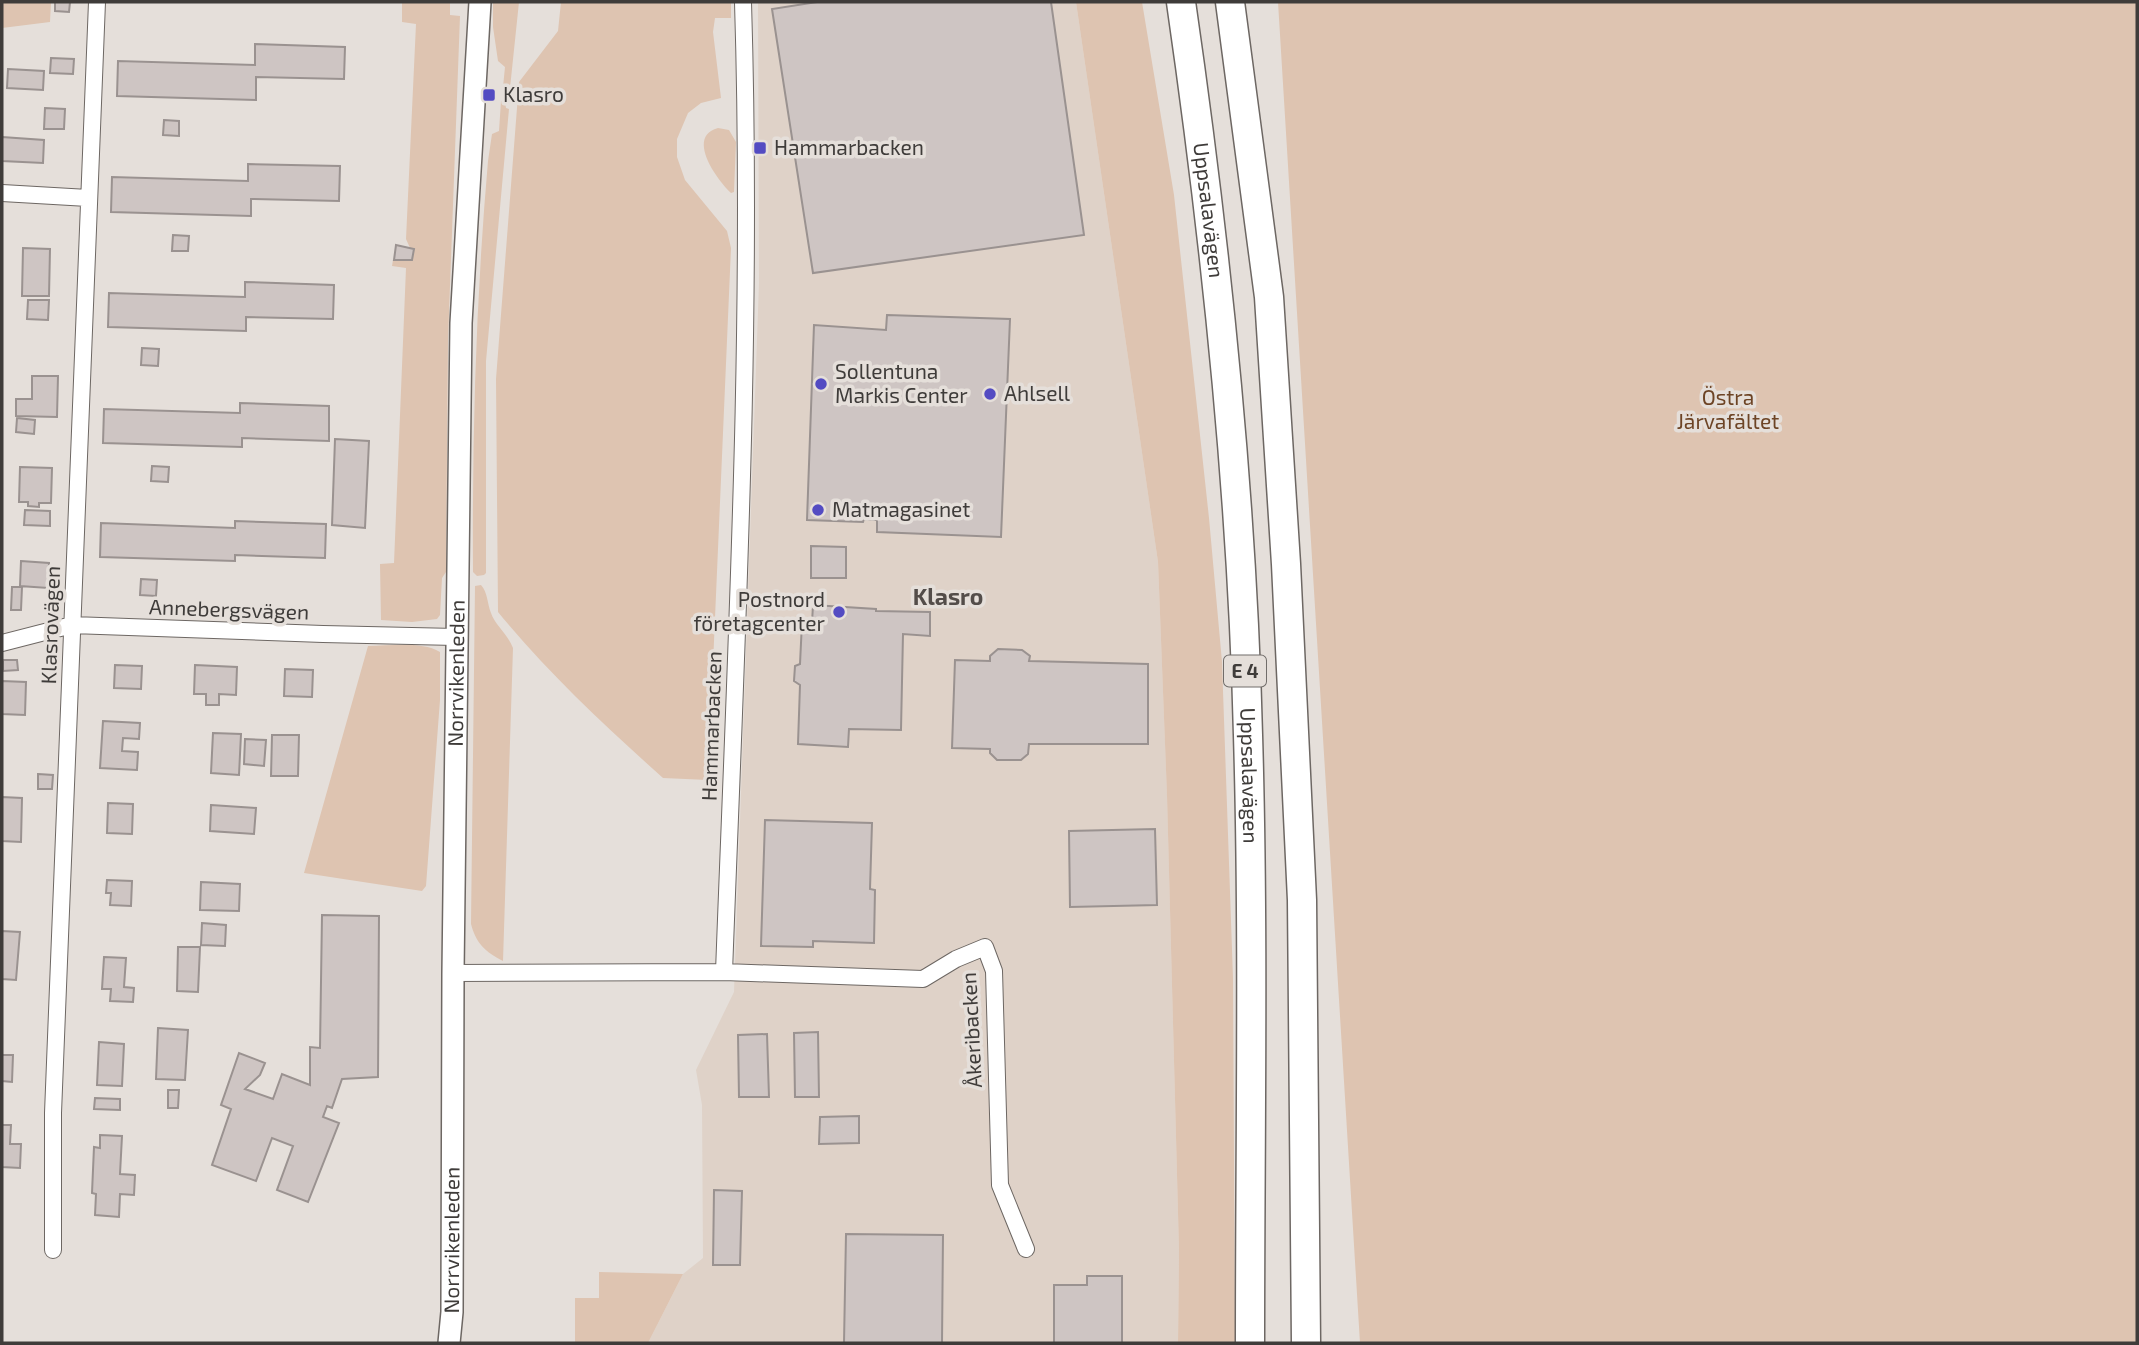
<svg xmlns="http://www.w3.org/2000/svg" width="2139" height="1345" font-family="'Exo 2',sans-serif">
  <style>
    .built { fill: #dfd2c8 }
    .green { fill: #dec4b1 }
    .building { fill: #cec5c3; stroke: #9a9290; stroke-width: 2 }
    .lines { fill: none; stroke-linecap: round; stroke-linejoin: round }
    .minor-casing { stroke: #6d6763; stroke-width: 18 }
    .secondary-casing { stroke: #6d6763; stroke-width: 24 }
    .motorway-casing { stroke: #6d6763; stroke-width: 31 }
    .minor { stroke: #fff; stroke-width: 16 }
    .secondary { stroke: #fff; stroke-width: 21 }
    .motorway { stroke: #fff; stroke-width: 28 }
    .poi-dot { fill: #534bc2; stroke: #e5dfda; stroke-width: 2.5 }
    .labels { text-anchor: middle; stroke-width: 7; stroke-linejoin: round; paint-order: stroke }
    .shield { fill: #e5dfda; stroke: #716d6a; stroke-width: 2 }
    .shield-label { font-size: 19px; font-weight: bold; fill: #3f3c3a }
    .poi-label { font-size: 21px; fill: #3f3c3a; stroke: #e5dfda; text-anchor: start }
    .street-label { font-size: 21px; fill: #3f3c3a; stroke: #e5dfda }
    .park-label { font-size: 21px; fill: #6d4425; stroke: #e5dfda }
    .neighbourhood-label { font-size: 23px; font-weight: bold; fill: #534d4a; stroke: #e5dfda }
  </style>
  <rect width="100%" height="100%" fill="#e5dfda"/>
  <path class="built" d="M758,2H1076L1158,562L1167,795L1179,1251L1178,1343H648L683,1274L703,1258L702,1105L696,1070L734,992L759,283Z"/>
  <path class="green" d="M2,2H51L50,22L2,28Z
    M402,2H450V15L460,16L448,340L446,572L442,578L440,615L437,619L412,622L381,620L380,564L394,563L406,268L392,266L393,260L412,261L414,249L410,248L406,239L416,24L402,22Z
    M493,2H519L510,88L507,89L503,87L505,67L498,61L493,27Z
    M561,2H731V18H715L713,32L721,98L701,103L688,113L677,139V157L685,180L727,231L731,248L708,780L663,778C605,726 547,672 498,612L496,379L519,82L558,31Z
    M1076,2H1142L1174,195L1209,518L1222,662L1233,978L1235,1343H1178L1179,1251L1167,796L1158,562Z
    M1278,2H2137V1343H1360Z
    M501,101L505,102L506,108L509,109L486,361V573L484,575L477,576L473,572C472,435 476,298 488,161L492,134L499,131Z
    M718,128L729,130L736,142L734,192L731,193C718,181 685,137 718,128Z
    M481,585C488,593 487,603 491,613C495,625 507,633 513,648L503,961C485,952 476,943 471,924L475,586Z
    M368,646C390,646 421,641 440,652V700L426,886L422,891L304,873Z
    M599,1272L683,1274L648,1343H575V1298H599Z"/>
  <path class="building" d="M55,2H70L69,12L55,11Z
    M817,2H1051L1084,235L813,273L772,9Z
    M255,44L345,47L344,79L256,77V100L117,96L118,61L255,65Z
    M51,58L74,59L73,74L50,73Z
    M8,69L44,71L43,90L7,88Z
    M45,108L65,109L64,129H44Z
    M164,120L179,121V136L163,135Z
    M2,137L44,140L43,163L2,161Z
    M248,164L340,166L339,201L251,199V216L111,212L112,177L248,181Z
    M173,235L189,236L188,251H172Z
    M396,245L414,249L412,260H394Z
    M23,248L50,249L49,296H22Z
    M245,282L334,285L333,319L246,317V331L108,327L109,293L245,297Z
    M28,300H49L48,320L27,319Z
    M887,315L1010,319L1001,537L877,532V520L864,519L863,522L807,520L814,325L886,330Z
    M142,348L159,349L158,366L141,365Z
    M32,376H58L57,417L16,416V399H32Z
    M240,403L329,406V441L242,438V447L103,443L104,409L240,413Z
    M17,418L35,420L34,434L16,432Z
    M335,439L369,441L365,528L332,525Z
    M152,466L169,467L168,482L151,481Z
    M20,467L52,468L51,503H39V507L28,506V502H19Z
    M25,510L50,511V526L24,525Z
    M235,521L326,524L325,558L235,555V561L100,557L101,523L235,528Z
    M811,546L846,547V578H811Z
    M21,561L49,563L48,588L20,586Z
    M141,579L157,580L156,596L140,595Z
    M12,587H22L21,610H11Z
    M813,605L876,609V611L930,612V636L903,634L901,730L849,729L848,747L798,744L800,685L794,681L795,666L800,664L802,622L812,623Z
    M998,649L1022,650L1030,656L1029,661L1148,664V744H1029L1028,754L1021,760H997L990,753V749L952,748L955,660L990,661V656Z
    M3,660H17L18,670L3,671Z
    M115,665L142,666L141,689L114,688Z
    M195,665L237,667L236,695L219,694V705H206V694H194Z
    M285,669L313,670L312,697L284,696Z
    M2,681L26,682L25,715L2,714Z
    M103,721L140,723L139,739L123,738L122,751L138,752L137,770L100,768Z
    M213,733L241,734L239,775L211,773Z
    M272,735H299L298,776H271Z
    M245,739L266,740L264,766L244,764Z
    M38,774L53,775L52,789H38Z
    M2,797L22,798L21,842L2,841Z
    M108,803L133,804L132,834L107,833Z
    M211,805L256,808L254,834L210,831Z
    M765,820L872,823L870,889L875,890L874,943L813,941V947L761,946Z
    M1155,829L1157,905L1070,907L1069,831Z
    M107,880L132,881L131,906L110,905L111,893H106Z
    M201,882L240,884L239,911L200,910Z
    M322,915L379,916L378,1077L342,1079L332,1108L327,1106L323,1117L339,1123L308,1202L277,1190L293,1146L272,1138L256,1181L212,1165L231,1109L221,1105L239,1053L265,1063L260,1075L245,1089L273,1099L282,1074L310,1085V1047L320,1048Z
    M202,923L226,925L225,946L201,945Z
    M2,931L20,932L16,980L2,979Z
    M178,947H200L198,992L177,991Z
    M104,957L126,958L124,987L134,988L133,1002L110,1001L111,989H102Z
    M158,1028L188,1030L185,1080L156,1079Z
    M818,1032L819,1097H795L794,1033Z
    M767,1034L769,1097H739L738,1035Z
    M99,1042L124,1044L122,1086L97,1085Z
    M2,1055H13L12,1082L2,1081Z
    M168,1090H179L178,1108H168Z
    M95,1098L120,1099V1110L94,1109Z
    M859,1116V1143L819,1144L820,1117Z
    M2,1125H11L10,1144H21L20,1168L2,1167Z
    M100,1135L122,1136L120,1174L135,1175L134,1195L120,1194L119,1217L95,1215L96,1194L92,1193L94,1147L100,1148Z
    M714,1190L742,1191L740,1265H713Z
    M846,1234L943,1235L942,1343H844Z
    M1087,1276H1122V1343H1054V1285H1087Z"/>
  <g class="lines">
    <defs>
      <path id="minor" d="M2,193L88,198
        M2,643L72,625L323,634L456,637
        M724,972L923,979L956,959L985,947L994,971L1000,1185L1026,1249
        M453,973L724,972C736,649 753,325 743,2
        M53,1250V1113L97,2"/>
      <g id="secondary">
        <path id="s1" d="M449,1343L452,1312L453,973L461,323L480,2"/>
      </g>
      <g id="motorway">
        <path id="s2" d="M1181,2C1216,244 1242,490 1248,735C1254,938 1250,1141 1250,1343"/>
        <path d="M1230,2L1269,297L1286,564L1302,900L1306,1343"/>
      </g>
    </defs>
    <use href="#minor" class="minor-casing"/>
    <use href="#secondary" class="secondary-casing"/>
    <use href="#motorway" class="motorway-casing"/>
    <use href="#minor" class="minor"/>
    <use href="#secondary" class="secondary"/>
    <use href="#motorway" class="motorway"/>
  </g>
  <g class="poi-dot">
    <rect x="482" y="88" width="14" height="14" rx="3.5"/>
    <rect x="753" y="141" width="14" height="14" rx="3.5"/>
    <circle cx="821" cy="384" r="7"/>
    <circle cx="990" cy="394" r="7"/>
    <circle cx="818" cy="510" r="7"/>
    <circle cx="839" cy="612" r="7"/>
  </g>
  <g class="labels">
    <rect class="shield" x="1224" y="655.5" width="42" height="31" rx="5"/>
    <g class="shield-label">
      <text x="1245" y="678">E 4</text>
    </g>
    <g class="poi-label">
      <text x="503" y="102">Klasro</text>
      <text x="774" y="155">Hammarbacken</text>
      <text x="835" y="379">Sollentuna<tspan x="835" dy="24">Markis Center</tspan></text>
      <text x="1004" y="401">Ahlsell</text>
      <text x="832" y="517">Matmagasinet</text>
      <text x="825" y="607" text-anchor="end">Postnord<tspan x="825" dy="24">företagcenter</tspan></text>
    </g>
    <g class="street-label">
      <text dy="7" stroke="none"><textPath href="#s2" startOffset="210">Uppsalavägen</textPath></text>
      <text transform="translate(229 610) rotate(2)" y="7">Annebergsvägen</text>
      <text transform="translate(51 625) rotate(-88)" y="7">Klasrovägen</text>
      <text dy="7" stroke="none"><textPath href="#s1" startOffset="670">Norrvikenleden</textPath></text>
      <text transform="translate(712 726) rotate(-88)" y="7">Hammarbacken</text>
      <text dy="7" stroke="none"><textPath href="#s2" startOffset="777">Uppsalavägen</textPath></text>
      <text transform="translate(972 1030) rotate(-93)" y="7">Åkeribacken</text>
      <text dy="7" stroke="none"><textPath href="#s1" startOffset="103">Norrvikenleden</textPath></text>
    </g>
    <g class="park-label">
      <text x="1728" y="405">Östra<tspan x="1728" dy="24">Järvafältet</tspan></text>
    </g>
    <g class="neighbourhood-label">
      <text x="948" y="605">Klasro</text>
    </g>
  </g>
  <rect width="2139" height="1345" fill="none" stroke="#3f3c3a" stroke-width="7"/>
</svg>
